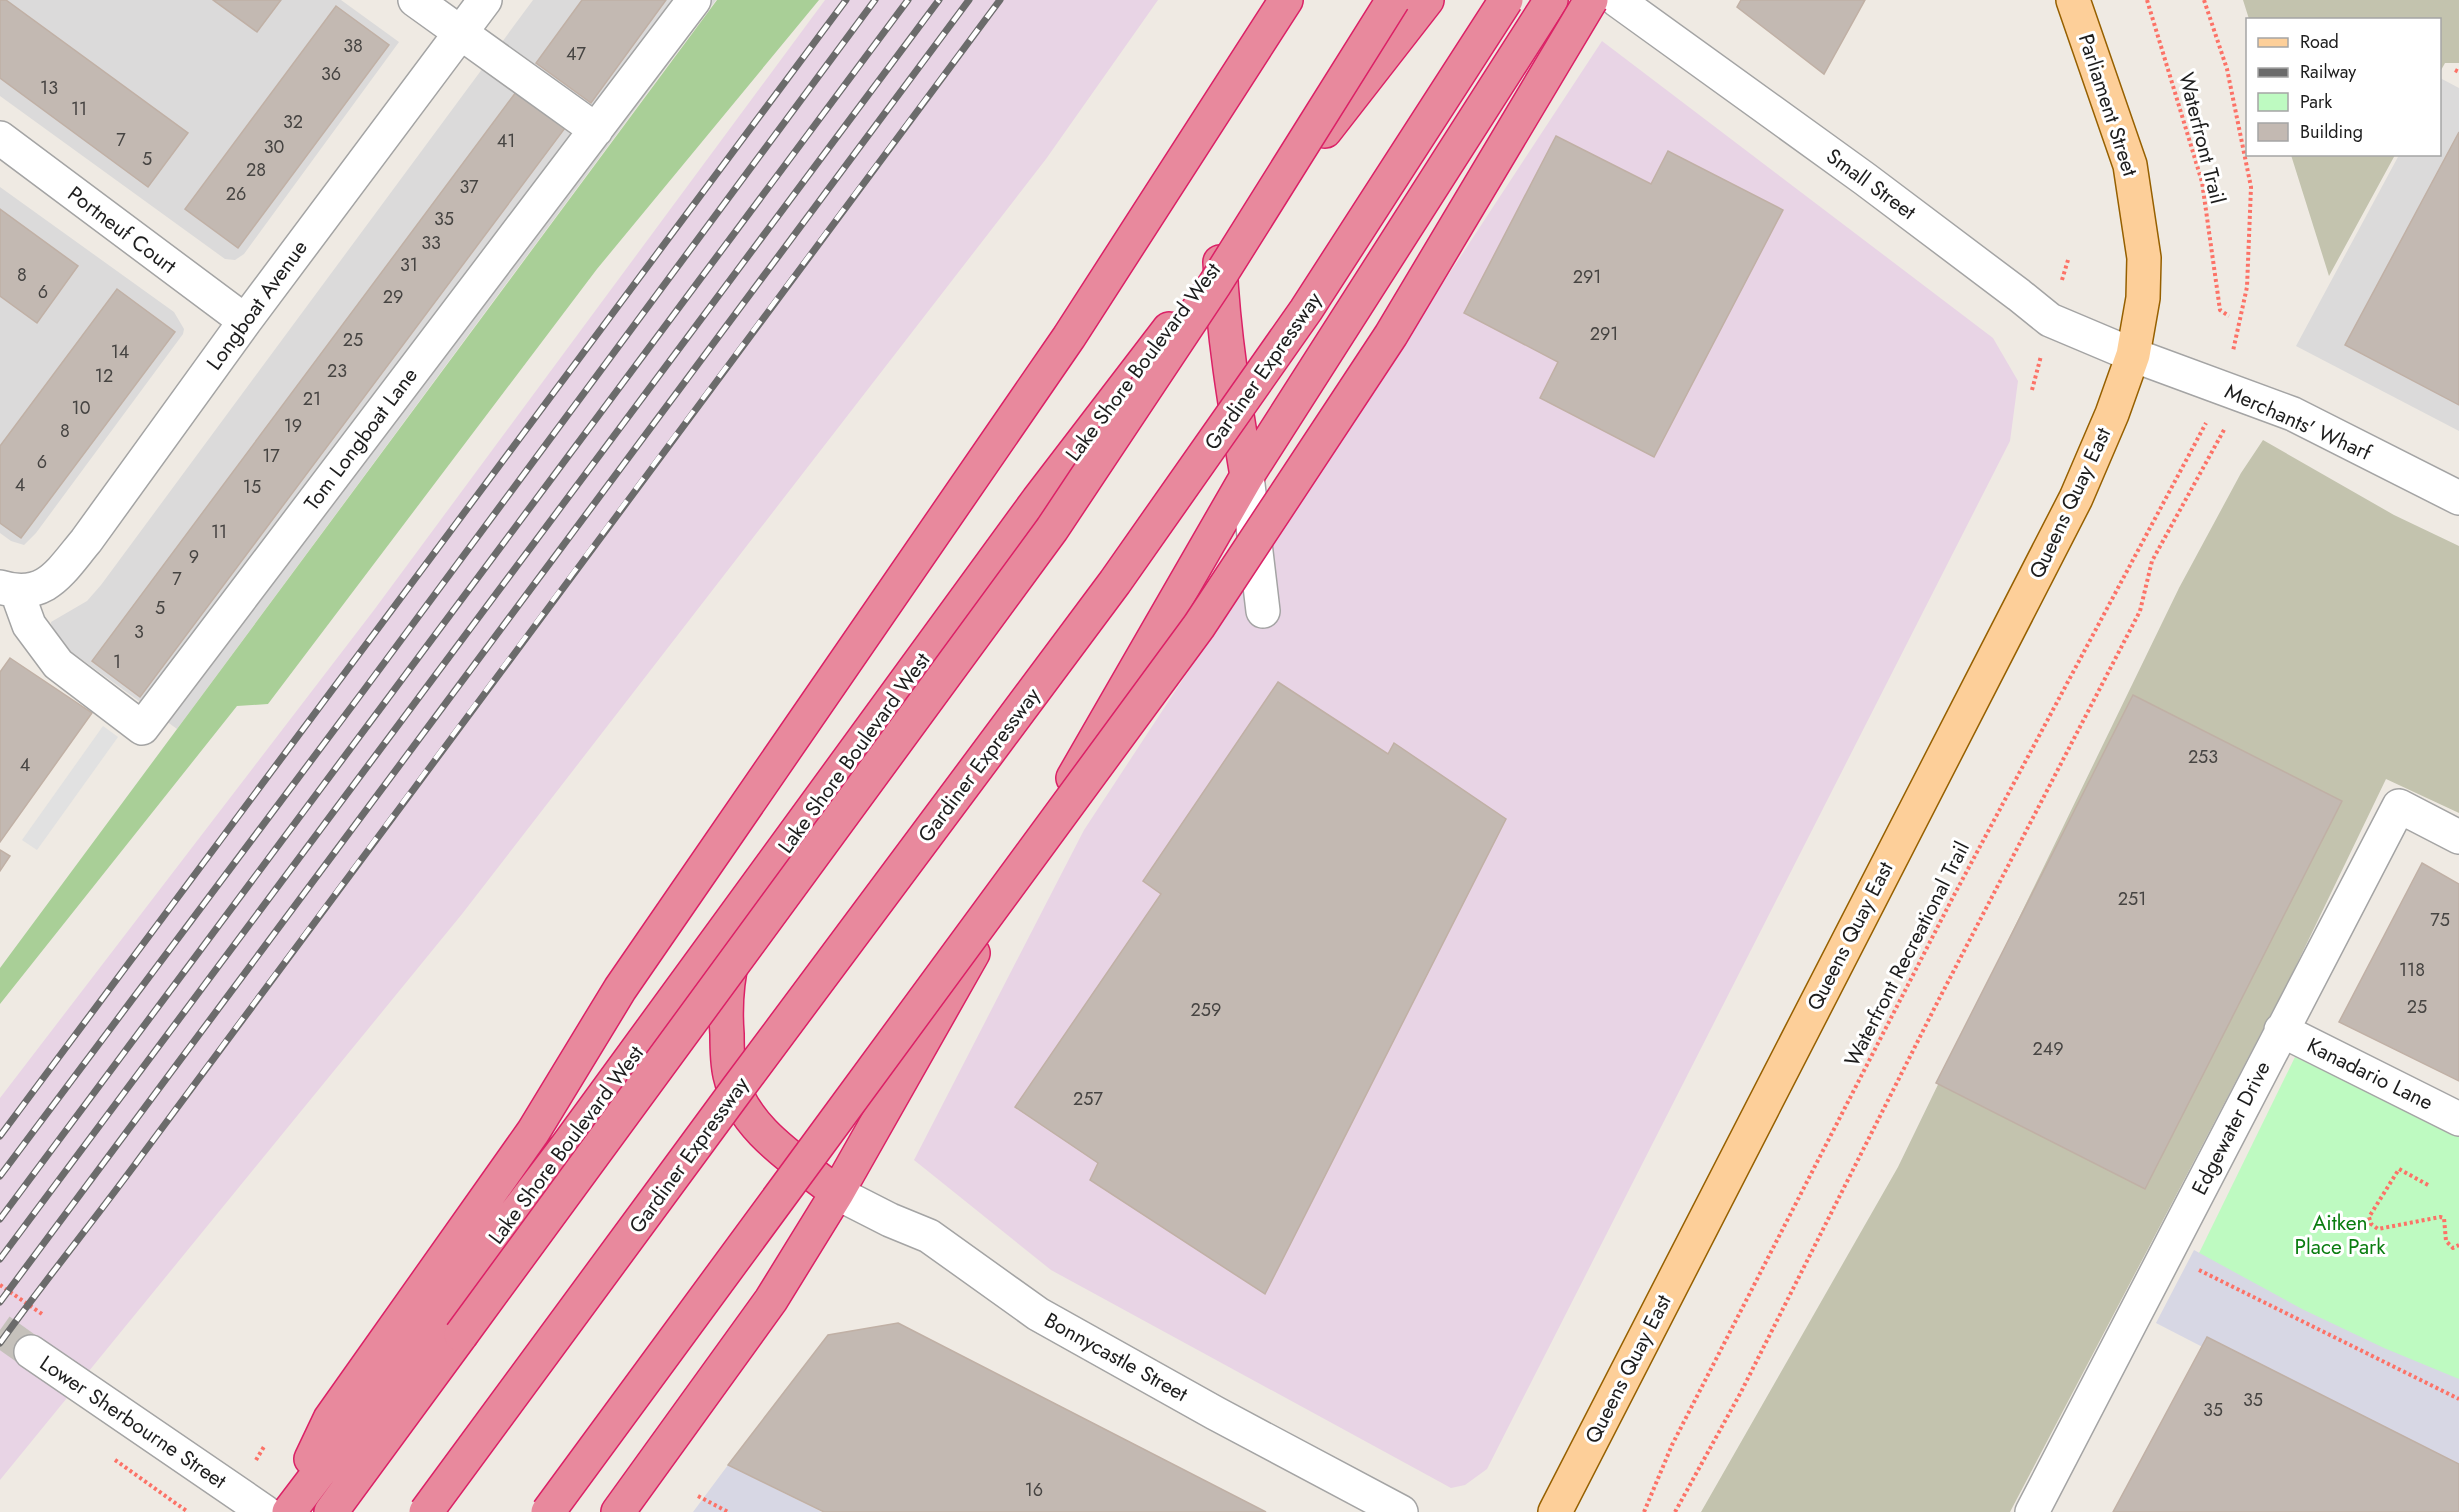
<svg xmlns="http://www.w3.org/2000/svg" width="2459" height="1512" font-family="Jost,sans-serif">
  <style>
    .residential { fill: #dbdada }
    .industrial { fill: #e8d4e5 }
    .construction { fill: #c3c3ae }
    .forest { fill: #a9cf97 }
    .park { fill: #befac1 }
    .parking { fill: #e1e1e1 }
    .plaza { fill: #d7d7e4 }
    .building { fill: #c3b9b2; stroke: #c0b0a5; stroke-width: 1.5 }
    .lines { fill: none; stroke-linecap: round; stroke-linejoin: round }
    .minor-tunnel { stroke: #c5c1bb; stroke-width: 33; stroke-dasharray: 33 16; stroke-linecap: butt }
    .minor-casing { stroke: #a4a4a4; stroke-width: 36 }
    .major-casing { stroke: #966000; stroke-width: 36 }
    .highway-casing { stroke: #db2166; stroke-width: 36 }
    .path { stroke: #fc7267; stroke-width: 4; stroke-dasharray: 3 3; stroke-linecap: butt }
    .minor { stroke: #fff; stroke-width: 33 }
    .major { stroke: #fdcf99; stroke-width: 33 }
    .highway { stroke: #e8899d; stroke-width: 33 }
    .rail-casing { stroke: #6b6b6b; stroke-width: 7 }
    .rail { stroke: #fff; stroke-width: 4.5; stroke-dasharray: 14; stroke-linecap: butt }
    .highway-bridge-casing { stroke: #db2166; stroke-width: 36; stroke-linecap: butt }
    .highway-bridge { stroke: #e8899d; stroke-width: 33 }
    .labels { text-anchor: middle; stroke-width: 6; stroke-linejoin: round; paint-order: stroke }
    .number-label { font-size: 18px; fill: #464442 }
    .street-label { font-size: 21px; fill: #1d1d1d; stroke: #fff }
    .park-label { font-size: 21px; fill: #0a7d10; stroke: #fff }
  </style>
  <rect width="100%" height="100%" fill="#efeae3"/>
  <path class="residential" d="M0,0H341L399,42L244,254L235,260L225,259L0,96Z
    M533,0H716L177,729L62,645L52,632L51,622L87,601L101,585Z
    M2440,78L2459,88V431L2296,346L2399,155L2440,154Z
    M0,187L174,312L184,329L183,334L36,533L24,545L11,541L0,533Z"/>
  <path class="industrial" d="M825,0H1158L1046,159L462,914L0,1480V1098L374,610Z
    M1602,41L1993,338L2018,381L2010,441L1487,1469L1465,1485L1451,1488L1051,1270L914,1160L1084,830Z"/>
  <path class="construction" d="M2243,0H2459V63H2445L2440,72V20L2249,19Z
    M2291,155H2395L2329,276Z
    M2263,440L2394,515L2459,546V813L2386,779L2292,974L2010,1512H1701L1898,1167L2179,588L2241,473Z"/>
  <path class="forest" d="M717,0H819L597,269L268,704L237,706L0,1004V968Z"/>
  <path class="park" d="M2295,1057L2459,1135V1427L2180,1292Z"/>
  <path class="parking" d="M103,726L118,737L37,850L22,840Z"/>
  <path class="plaza" d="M2194,1250L2302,1309L2384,1348L2459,1379V1479L2156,1323Z
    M728,1465L822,1512H693Z"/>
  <path class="building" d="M0,0H6L188,133L148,187L0,78Z
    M213,0H281L257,32Z
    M582,0H666L591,103L536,63Z
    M1741,0H1865L1824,74L1737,7Z
    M336,6L389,45L238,248L185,209Z
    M516,92L565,128L140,697L92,661Z
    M2459,132V405L2345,345Z
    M1556,136L1651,184L1668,151L1783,210L1654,457L1540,398L1558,362L1464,313Z
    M0,209L78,266L37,323L0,296Z
    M117,289L175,332L21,538L0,523V446Z
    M10,658L92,713L0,842V672Z
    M1278,682L1388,754L1394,743L1506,819L1265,1294L1090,1180L1098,1163L1015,1107L1161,894L1143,881Z
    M2133,695L2342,801L2145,1189L1936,1083Z
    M0,850L10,856L0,871Z
    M2422,863L2459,884V1081L2339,1022Z
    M898,1323L1266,1512H824L728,1465L828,1335Z
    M2207,1337L2459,1464V1512H2113Z"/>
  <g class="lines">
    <path class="minor-tunnel" d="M0,1330L31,1352"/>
    <defs>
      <path id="minor" d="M415,0L596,130
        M1617,0L1865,179L2019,295L2050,320L2133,355L2293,414L2459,498
        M0,138L245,321
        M1247,476L1263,611
        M0,587C45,601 60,572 86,541L245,321L485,0
        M17,592L29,625L58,664L142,728L694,0
        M2281,1030L2459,1119
        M837,1193L890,1220L929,1236L1038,1314L1215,1413L1401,1512
        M31,1352L265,1512
        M2032,1512L2399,806L2459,837"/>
      <path id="major" d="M1555,1512L2076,498L2112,414L2133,355L2143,298L2144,258L2130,165L2073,0"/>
      <path id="highway" d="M1325,131L1427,0
        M1220,262C1223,334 1235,405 1247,476
        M1073,778L1247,476L1551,0
        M733,955C727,980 725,1008 727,1034C727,1047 727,1062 730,1075C742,1129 797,1161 837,1193
        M311,1459L330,1419L533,1132L620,989L1069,337L1286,0
        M289,1512L567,1146L1038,500L1169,329
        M331,1512L461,1335
        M618,1512L771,1300L837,1193L973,953"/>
    </defs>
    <use href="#minor" class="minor-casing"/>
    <use href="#major" class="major-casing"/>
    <use href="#highway" class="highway-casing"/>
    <path class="path" d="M2147,0L2202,182L2220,310L2229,316
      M2204,0L2227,69L2251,187L2247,287L2233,351
      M2455,70L2459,72
      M2062,280L2068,260
      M2032,390L2041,356
      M2428,1185L2399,1169L2369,1217L2371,1224L2378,1229L2440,1217L2444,1218L2446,1241L2453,1248L2459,1245
      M2199,1270L2459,1399
      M0,1285L42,1314
      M115,1460L188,1512
      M256,1460L265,1445
      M698,1496L728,1512
      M1644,1512L1672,1445L1952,899L2206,423
      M1675,1512L1741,1392L1936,1005L2140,611L2152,561L2225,428"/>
    <use href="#minor" class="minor"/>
    <use href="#major" class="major"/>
    <use href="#highway" class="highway"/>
    <defs>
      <path id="rail" d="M0,1136L846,0
        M0,1176L364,690L875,0
        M0,1219L908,0
        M0,1259L939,0
        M0,1302L969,0
        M0,1343C46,1279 96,1218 142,1155C427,769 713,384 1000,0"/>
    </defs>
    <use href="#rail" class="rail-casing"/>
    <use href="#rail" class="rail"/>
    <defs>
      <path id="highway-bridge" d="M461,1335L1052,529L1215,284L1393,0
        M426,1512L738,1088L1115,582L1306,310L1506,0
        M548,1512L1199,626L1391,335L1591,0"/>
    </defs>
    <use href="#highway-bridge" class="highway-bridge-casing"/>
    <use href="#highway-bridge" class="highway-bridge"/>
  </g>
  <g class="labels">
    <g class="number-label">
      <text x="353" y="52">38</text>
      <text x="576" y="60">47</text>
      <text x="331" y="80">36</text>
      <text x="49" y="94">13</text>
      <text x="79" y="115">11</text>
      <text x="293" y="128">32</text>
      <text x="121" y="146">7</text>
      <text x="506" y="147">41</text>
      <text x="274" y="153">30</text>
      <text x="147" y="165">5</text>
      <text x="256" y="176">28</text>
      <text x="469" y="193">37</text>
      <text x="236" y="200">26</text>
      <text x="444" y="225">35</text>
      <text x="431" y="249">33</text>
      <text x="409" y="271">31</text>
      <text x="22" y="281">8</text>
      <text x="1587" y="283">291</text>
      <text x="43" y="298">6</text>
      <text x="393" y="303">29</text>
      <text x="1604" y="340">291</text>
      <text x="353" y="346">25</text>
      <text x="120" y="358">14</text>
      <text x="337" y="377">23</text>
      <text x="104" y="382">12</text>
      <text x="312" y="405">21</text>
      <text x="81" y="414">10</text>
      <text x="293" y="432">19</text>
      <text x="65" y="437">8</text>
      <text x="271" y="462">17</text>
      <text x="42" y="468">6</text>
      <text x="20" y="491">4</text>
      <text x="252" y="493">15</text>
      <text x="219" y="538">11</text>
      <text x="194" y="563">9</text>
      <text x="177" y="585">7</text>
      <text x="160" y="614">5</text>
      <text x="139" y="638">3</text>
      <text x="117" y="668">1</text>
      <text x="2203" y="763">253</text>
      <text x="25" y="771">4</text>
      <text x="2132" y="905">251</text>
      <text x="2440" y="926">75</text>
      <text x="2412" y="976">118</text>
      <text x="2417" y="1013">25</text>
      <text x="1206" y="1016">259</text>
      <text x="2048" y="1055">249</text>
      <text x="1088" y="1105">257</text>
      <text x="2253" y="1406">35</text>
      <text x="2213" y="1416">35</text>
      <text x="1034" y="1496">16</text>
    </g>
    <g class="street-label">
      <text transform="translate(2108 105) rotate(72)" y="7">Parliament Street</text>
      <text transform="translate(2202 138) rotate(76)" y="7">Waterfront Trail</text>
      <text transform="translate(1871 184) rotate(36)" y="7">Small Street</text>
      <text transform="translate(122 230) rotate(37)" y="7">Portneuf Court</text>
      <text transform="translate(257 305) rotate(-54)" y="7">Longboat Avenue</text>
      <text transform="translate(1143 362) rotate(-53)" y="7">Lake Shore Boulevard West</text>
      <text transform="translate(1263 371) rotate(-55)" y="7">Gardiner Expressway</text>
      <text transform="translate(2298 422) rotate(24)" y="7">Merchants' Wharf</text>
      <text transform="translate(361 439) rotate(-53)" y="7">Tom Longboat Lane</text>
      <text transform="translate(2070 503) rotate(-65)" y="7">Queens Quay East</text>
      <text transform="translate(854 753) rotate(-54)" y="7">Lake Shore Boulevard West</text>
      <text transform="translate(979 765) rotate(-53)" y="7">Gardiner Expressway</text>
      <text transform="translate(1850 936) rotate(-63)" y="7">Queens Quay East</text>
      <text transform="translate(1907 954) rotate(-63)" y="7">Waterfront Recreational Trail</text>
      <text transform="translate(2370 1074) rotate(26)" y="7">Kanadario Lane</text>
      <text transform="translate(2231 1128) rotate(-63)" y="7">Edgewater Drive</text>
      <text transform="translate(566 1145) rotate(-53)" y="7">Lake Shore Boulevard West</text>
      <text transform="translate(689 1155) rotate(-54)" y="7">Gardiner Expressway</text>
      <text transform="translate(1116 1357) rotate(29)" y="7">Bonnycastle Street</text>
      <text transform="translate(1628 1369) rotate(-63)" y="7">Queens Quay East</text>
      <text transform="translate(133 1422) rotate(34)" y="7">Lower Sherbourne Street</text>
    </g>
    <g class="park-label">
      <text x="2340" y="1230">Aitken<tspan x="2340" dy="24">Place Park</tspan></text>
    </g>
  </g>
  <rect x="2246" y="18" width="195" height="138" fill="#ffffff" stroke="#a5a5a5" stroke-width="1.5"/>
  <rect x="2258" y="38" width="30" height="9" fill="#fdcf99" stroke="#a5a5a5" stroke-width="1.5"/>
  <text x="2300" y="48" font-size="18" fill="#1d1d1d">Road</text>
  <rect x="2258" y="68" width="30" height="9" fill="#6b6b6b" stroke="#a5a5a5" stroke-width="1.5"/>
  <text x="2300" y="78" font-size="18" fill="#1d1d1d">Railway</text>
  <rect x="2258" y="93" width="30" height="18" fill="#befac1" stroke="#a5a5a5" stroke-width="1.5"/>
  <text x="2300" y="108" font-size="18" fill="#1d1d1d">Park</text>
  <rect x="2258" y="123" width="30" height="18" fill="#c3b9b2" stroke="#a5a5a5" stroke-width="1.5"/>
  <text x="2300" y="138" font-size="18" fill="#1d1d1d">Building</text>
</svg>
